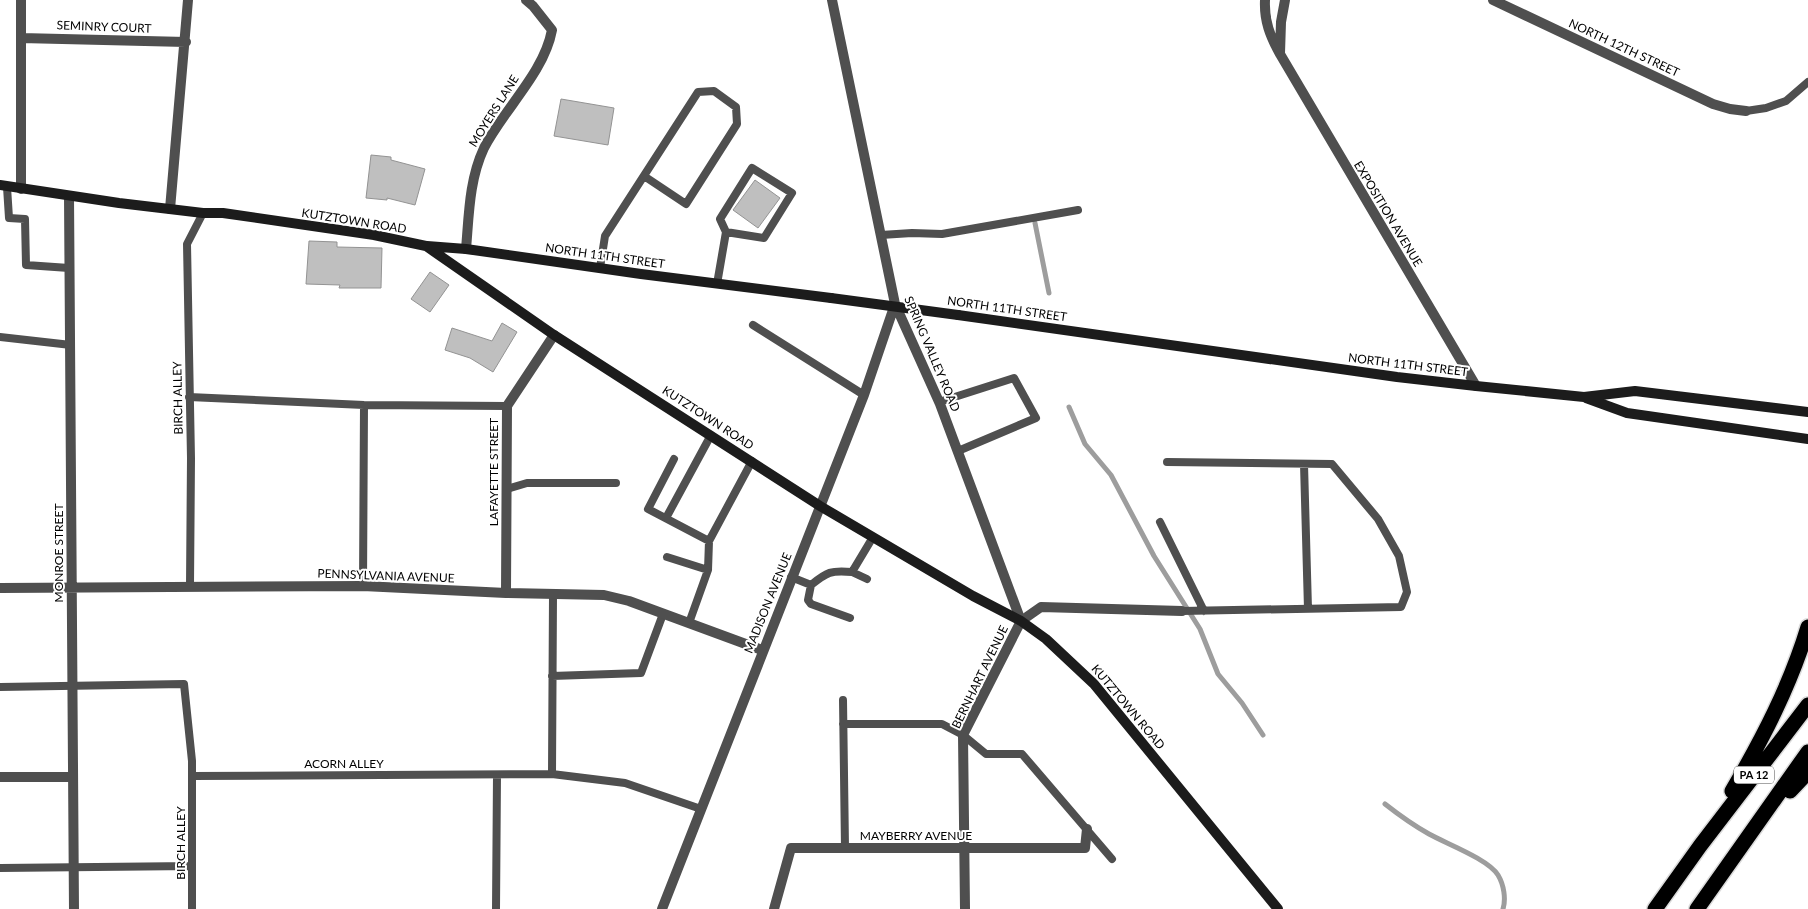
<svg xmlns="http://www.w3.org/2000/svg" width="1808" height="909" font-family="Lato,sans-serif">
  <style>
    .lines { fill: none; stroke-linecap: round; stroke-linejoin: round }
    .stream { stroke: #9d9d9d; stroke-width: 5 }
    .building { fill: #bfbfbf; stroke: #939393 }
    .motorway-casing { stroke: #dbdbdb; stroke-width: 18 }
    .service { stroke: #4f4f4f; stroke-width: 8 }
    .minor { stroke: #4f4f4f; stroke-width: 10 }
    .tertiary { stroke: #4f4f4f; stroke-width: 10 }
    .secondary { stroke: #1c1c1c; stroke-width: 10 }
    .motorway { stroke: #000; stroke-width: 15 }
    .secondary-bridge { stroke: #1c1c1c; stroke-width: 10 }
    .labels { text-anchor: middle; stroke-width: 4; stroke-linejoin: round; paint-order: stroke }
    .shield { fill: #fff; stroke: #4c4c4c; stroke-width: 1 }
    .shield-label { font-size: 11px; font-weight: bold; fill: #000 }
    .street-label { font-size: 12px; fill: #000; stroke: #fff }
  </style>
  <rect width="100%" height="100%" fill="#fff"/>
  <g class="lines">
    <path class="stream" d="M1035,223L1049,293
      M1069,407L1085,444L1111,475L1154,556L1200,629L1218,674L1242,703L1263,735
      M1385,804C1399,815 1413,825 1429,834C1447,844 1488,859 1498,875C1504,885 1506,899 1503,909"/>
  </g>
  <path class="building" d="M561,99L614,108L608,145L554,136Z
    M371,155L391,157V160L425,169L415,205L387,198V200L366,198Z
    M755,180L780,198L758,228L733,210Z
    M309,241L337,242V247L382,248L381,288H339L340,285L306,284Z
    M430,272L449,285L430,312L411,299Z
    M502,323L517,332L493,372L470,358L445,350L452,328L492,341Z"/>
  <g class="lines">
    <defs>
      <path id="motorway" d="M1732,791C1763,738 1790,686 1808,627
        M1790,791L1808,772
        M1655,909L1700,846L1808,705
        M1697,909L1808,752"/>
    </defs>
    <use href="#motorway" class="motorway-casing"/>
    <path class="service" d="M1746,111L1766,108L1786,101L1808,82
      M7,187L9,218L25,219L26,265L69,268
      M881,235L912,233L942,234L1078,210
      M600,268L605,236L698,92L714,91L736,107L737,124L686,204L644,176
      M717,284L726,232L720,219L752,168L792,193L764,238L726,232
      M753,325L864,395
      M0,337L71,345
      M189,397L364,405L507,406
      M939,402L1014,378L1036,418L958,451
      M674,459L648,509L709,541L708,570L689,623
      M1167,462L1332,464L1378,519L1399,556L1407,592L1401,607L1182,611
      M1304,464L1308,609
      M507,489L527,483H616
      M666,518L711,435
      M1160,522L1204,611
      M709,541L752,461
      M667,557L708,570
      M852,572L867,579
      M791,577L811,585L808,600L811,604L850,618
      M811,585C827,572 831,570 852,572L873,537
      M190,586L191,458L187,244L203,213
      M363,586L364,405
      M552,676L641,673L663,614
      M0,687L184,684L192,761V909
      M843,700L845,848
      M843,724H942L963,735L986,754H1022L1112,859
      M552,774L553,595
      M192,776L552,774L625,783L701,809
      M0,868L192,866
      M496,909L497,775"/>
    <path class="minor" d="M21,0V189
      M1265,0C1264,21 1270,36 1280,54L1476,386
      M1493,0L1713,104L1730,109L1746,111
      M21,38L186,42
      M1280,53L1281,22L1285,0
      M69,196L74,909
      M170,209L188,0
      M466,249C469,215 469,180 484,148C504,109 544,73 552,30L533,6L526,0
      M0,588L363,586L506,593L604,595L629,601L762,650
      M506,593L507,406L554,335
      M0,777H73
      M774,909L791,848H1085L1087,829
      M965,909L963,735L1021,621L1041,607L1182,611"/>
    <path class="tertiary" d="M832,0L895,304L940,404L1021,621
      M662,909L864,395L895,304"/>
    <path class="secondary" d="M0,185L119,203L203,213H223L374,235L426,246L554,335L820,506L973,596L1021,621L1046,639L1094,684L1278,909
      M427,246L466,249L641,274L831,298
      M958,315L1397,377L1476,386L1584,397L1635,391L1808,412
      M1586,398L1627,413L1808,439"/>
    <use href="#motorway" class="motorway"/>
    <path class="secondary-bridge" d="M831,298L958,315"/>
  </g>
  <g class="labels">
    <rect class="shield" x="1734" y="766.5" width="40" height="17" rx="4"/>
    <g class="shield-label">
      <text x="1754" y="779">PA 12</text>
    </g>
    <g class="street-label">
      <text transform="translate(104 27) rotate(2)" y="4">SEMINRY COURT</text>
      <text transform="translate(1624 48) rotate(25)" y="4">NORTH 12TH STREET</text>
      <text transform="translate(494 111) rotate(-58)" y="4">MOYERS LANE</text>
      <text transform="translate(1388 214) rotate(59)" y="4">EXPOSITION AVENUE</text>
      <text transform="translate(354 221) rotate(9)" y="4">KUTZTOWN ROAD</text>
      <text transform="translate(605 256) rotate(8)" y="4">NORTH 11TH STREET</text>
      <text transform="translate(1007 309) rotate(8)" y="4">NORTH 11TH STREET</text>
      <text transform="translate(932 354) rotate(67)" y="4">SPRING VALLEY ROAD</text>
      <text transform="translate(1408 365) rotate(7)" y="4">NORTH 11TH STREET</text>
      <text transform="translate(178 398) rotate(-91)" y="4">BIRCH ALLEY</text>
      <text transform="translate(708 418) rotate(33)" y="4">KUTZTOWN ROAD</text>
      <text transform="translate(494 472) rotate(-90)" y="4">LAFAYETTE STREET</text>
      <text transform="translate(59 553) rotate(-90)" y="4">MONROE STREET</text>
      <text transform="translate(386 576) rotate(2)" y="4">PENNSYLVANIA AVENUE</text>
      <text transform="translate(768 603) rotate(-68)" y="4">MADISON AVENUE</text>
      <text transform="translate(980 677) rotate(-64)" y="4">BERNHART AVENUE</text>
      <text transform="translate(1128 707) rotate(50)" y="4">KUTZTOWN ROAD</text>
      <text x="344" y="768">ACORN ALLEY</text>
      <text x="916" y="840">MAYBERRY AVENUE</text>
      <text transform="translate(181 843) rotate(-90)" y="4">BIRCH ALLEY</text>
    </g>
  </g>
</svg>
